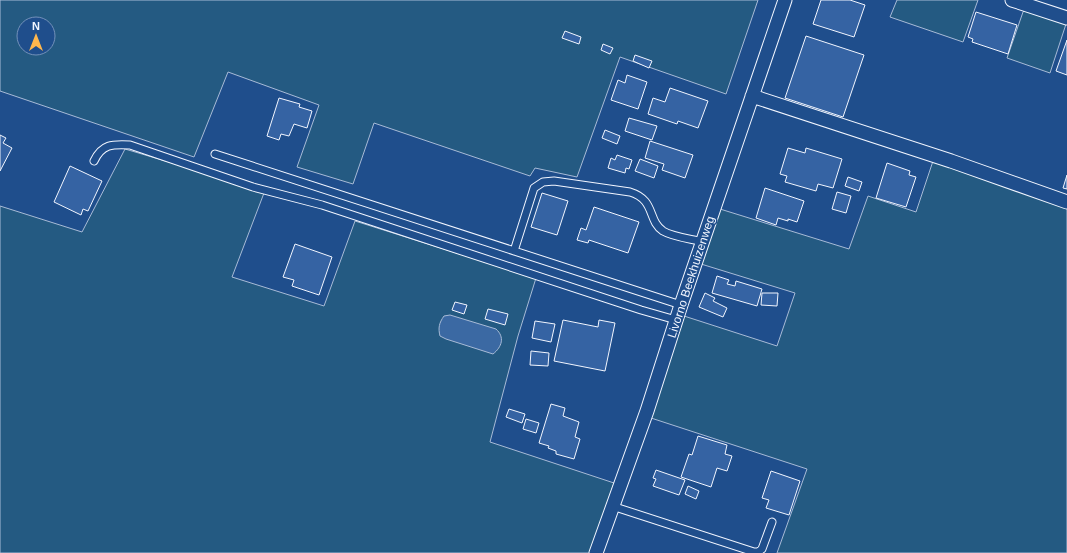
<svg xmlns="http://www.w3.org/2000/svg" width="1067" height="553" font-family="Helvetica,sans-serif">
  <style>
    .green { fill: #245a82; stroke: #a8bbd7; fill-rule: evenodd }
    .water { fill: #3b69a3; stroke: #a8bbd7 }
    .building { fill: #3563a3; stroke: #f2f6ff }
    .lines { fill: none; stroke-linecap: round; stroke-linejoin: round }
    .service-casing { stroke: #f2f6ff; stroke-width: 9 }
    .minor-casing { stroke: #f2f6ff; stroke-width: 15 }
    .service { stroke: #1f4e8c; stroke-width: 7 }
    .minor { stroke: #1f4e8c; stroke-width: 13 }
    .labels { text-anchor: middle; stroke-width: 3; stroke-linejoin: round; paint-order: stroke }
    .street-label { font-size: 12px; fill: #f2f6ff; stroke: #1f4e8c }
  </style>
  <rect width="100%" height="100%" fill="#1f4e8c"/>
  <path class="green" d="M0,0H758L726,94L620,57L577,177L535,168L530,176L374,123L353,184L297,167L319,105L228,72L194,157L0,91ZM24,24H48V48H24Z
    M897,0H978L963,42L890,17Z
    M1026,9L1067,21L1050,73L1007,58L1023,12Z
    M125,149L189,168L264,193L232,277L324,306L355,221L536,278L518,336L490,442L614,483L590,553H0V206L82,232Z
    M934,158L1067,205V553H777L807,469L651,418L684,316L777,346L795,293L701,264L720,209L849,249L868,196L916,212Z"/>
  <path class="water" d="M450,315L496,329C505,337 502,347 493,354L446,339L440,336C438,328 439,323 444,316Z"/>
  <path class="building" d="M821,0H850L865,5L854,37L813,24Z
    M976,12L1017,25L1008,54L972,42L973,39L968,37Z
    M565,31L581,37L579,44L562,38Z
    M806,36L864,55L843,117L785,98Z
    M1067,40V75L1056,71Z
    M603,44L613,48L610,54L601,50Z
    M635,55L652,61L649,68L633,61Z
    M627,75L647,82L638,109L611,100L618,80L625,83Z
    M670,88L708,101L698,128L678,121L677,124L648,114L653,98L665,102Z
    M279,98L300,104L299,107L312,111L307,128L294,124L289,136L281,134L279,140L267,136Z
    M629,118L657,126L652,140L625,131Z
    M605,130L620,136L617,144L602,138Z
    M0,135L6,138L3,143L12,148L0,171Z
    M650,141L693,155L685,178L662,170L664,164L645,158Z
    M788,148L805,153L806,148L842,159L833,188L818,184L816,191L785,182L787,176L780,174Z
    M617,155L632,160L629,169L626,168L625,173L608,168L611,158L615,160Z
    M640,159L658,166L654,178L635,171Z
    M887,163L910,171L909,175L916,177L906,207L876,198Z
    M70,166L102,181L88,211L83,209L81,215L54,202Z
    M1067,175V189L1063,188Z
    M848,177L862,182L859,191L845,186Z
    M765,188L804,201L797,222L788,219V221L778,218L776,225L756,218Z
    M837,192L851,196L846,213L832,209Z
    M542,193L568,201L557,235L531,227Z
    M594,207L639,222L628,253L589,240L588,243L577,240L581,228L586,230Z
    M295,244L332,257L319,295L292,286L294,280L283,277Z
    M717,276L729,280L727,284L735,286L736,281L762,289L757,306L712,293Z
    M705,293L715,298L713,301L727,308L723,317L699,307Z
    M762,293H778L777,306L761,305Z
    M455,302L467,305L464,314L452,310Z
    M488,309L508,314L505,325L485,319Z
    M563,320L598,327L599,320L615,323L605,371L554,361Z
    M535,321L555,324L551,342L532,338Z
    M531,351L549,353L548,366L530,365Z
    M551,404L565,408L563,416L579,422L575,437L580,439L574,459L556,454V451L548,448L549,446L539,443Z
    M509,409L525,414L522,423L506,417Z
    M526,419L539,423L536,433L523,429Z
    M698,436L727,445L725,454L732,456L727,471L717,468L711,487L681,477L689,454L692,455Z
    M656,470L685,480L679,495L653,486L656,479L653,478Z
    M771,471L800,481L789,515L766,508L769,500L762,498Z
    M688,486L699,491L696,499L685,494Z"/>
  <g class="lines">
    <defs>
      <path id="service" d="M215,154L681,305
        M94,161C102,144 112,144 130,145L253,187L322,205L641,310L676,320
        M514,251L534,188L543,182L554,181L630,192C656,200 647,220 663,231C673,237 692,239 703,242
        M612,506L754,552H758L762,549L772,522"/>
      <path id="minor" d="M1012,0L1067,18
        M752,96L951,161L1067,202
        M596,553L647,411L681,305L785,0"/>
    </defs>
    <use href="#service" class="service-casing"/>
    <use href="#minor" class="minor-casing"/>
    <use href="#service" class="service"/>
    <use href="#minor" class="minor"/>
  </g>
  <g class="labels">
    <g class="street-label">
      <text transform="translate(691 277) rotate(-72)" y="4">Livorno Beekhuizenweg</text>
    </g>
  </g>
  <g transform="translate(36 36)"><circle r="19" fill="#1f4e8c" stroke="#7391ba"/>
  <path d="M0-3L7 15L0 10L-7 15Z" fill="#ffb74d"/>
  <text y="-6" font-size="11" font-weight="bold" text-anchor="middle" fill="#f2f6ff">N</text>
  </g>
</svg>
